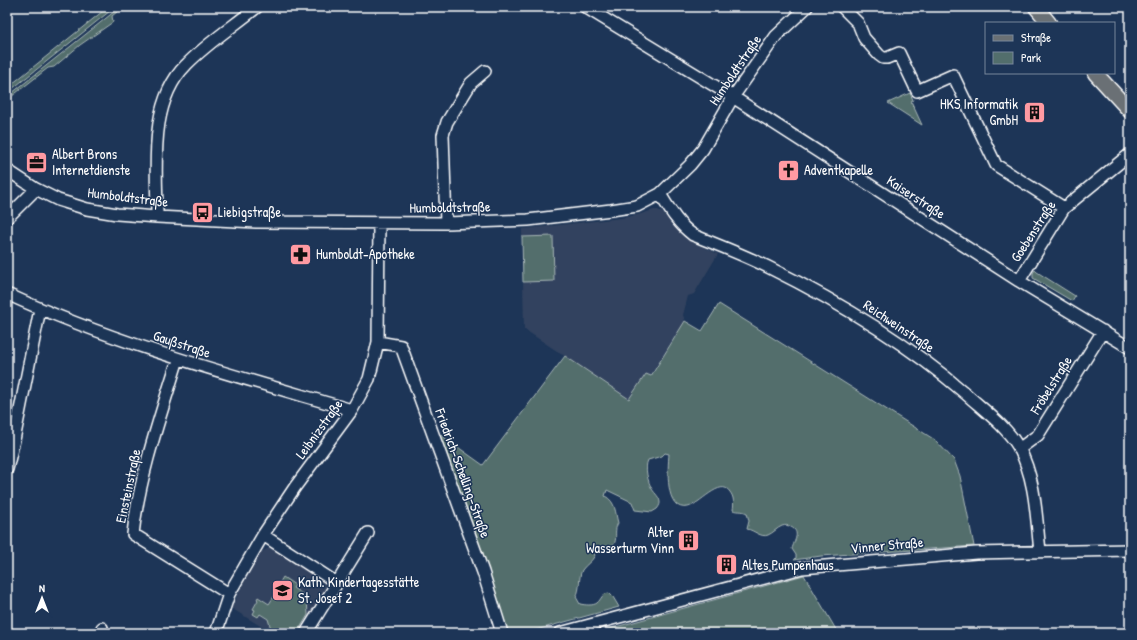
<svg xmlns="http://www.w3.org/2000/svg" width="1137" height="640" font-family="'Patrick Hand',sans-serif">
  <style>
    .built { fill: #33435f }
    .green { fill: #526e6c; stroke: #a8b6b6 }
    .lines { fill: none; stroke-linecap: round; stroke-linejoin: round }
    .minor-casing { stroke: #fff; stroke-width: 14 }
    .major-casing { stroke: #fff; stroke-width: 17 }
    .minor { stroke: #1d3557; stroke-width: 11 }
    .major { stroke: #6a7074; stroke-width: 14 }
    .labels { text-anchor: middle; stroke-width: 3; stroke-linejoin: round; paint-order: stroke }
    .street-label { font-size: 14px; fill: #fff; stroke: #1d3557 }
    .poi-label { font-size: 14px; fill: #fff; stroke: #1d3557; text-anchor: start }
  </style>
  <rect width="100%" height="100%" fill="#1d3557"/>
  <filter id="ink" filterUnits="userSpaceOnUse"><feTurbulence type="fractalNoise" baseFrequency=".025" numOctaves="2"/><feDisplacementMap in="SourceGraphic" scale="8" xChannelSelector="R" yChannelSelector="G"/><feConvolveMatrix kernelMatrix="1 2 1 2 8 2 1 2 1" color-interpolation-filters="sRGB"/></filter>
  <g filter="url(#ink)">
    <path class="built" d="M654,210H658L663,213L672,225L686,239L718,254L694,294L688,296L683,315L685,321L650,376L646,374L629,399L524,329L522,229L621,218L637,215Z
      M270,548L277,550L321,578L325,583L326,589L325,593L300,633H272L231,608L241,588L261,552L267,549Z"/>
    <path class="green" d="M108,7H115L7,93V88Z
      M120,7H123L112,16L113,22L80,45L54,67L48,68L7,100V97Z
      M910,93L913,100L911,101L922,125L888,103Z
      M553,236L554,281L523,282L522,237Z
      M1035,270L1037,272L1075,296L1072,301L1033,278V273Z
      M719,304L935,440L954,460L960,476L974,546L821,556L794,560L796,558V555L792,549C794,541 801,532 791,527C788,525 785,525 782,526C777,528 773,533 768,535C761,538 754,530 747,529L749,521L747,513C742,510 737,512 733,510C734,503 734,497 730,492C721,477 699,505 688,507C664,512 668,467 669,454L665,453L662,456L648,460C644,468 648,482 652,489C655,494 660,497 660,503C660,505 658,508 657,509L652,512L635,510L632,502L607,490L605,496C616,502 615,512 618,523C612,533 621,542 608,550L597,548L593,551L595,555C592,562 586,564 582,570C578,578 581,588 576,597L580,604C585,605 593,606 597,603C602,599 601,594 609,593L613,597L619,607L525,633H506L434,430L483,465L565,356L629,399L646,374L651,376L685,321L702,331Z
      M804,575L838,633H594Z
      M283,577L295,585L293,588L307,597L308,615L297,633H278L271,629L268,619L260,614L258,617L253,614L255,610L253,609L258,600L257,599L258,597L269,604L275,595L277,596L280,591L276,589Z"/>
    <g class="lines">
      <defs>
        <path id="minor" d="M585,7L733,97L1019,281L1130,348
          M842,7L858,23L864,38L879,55L883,58H887L899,53L917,91L953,75L996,165L1064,208
          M7,170L36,189L58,200L87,209L117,214L157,217L256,222L446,223L528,220L611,210L637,206L660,194L690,165L703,149L733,97L776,36L807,7
          M660,194C670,210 678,224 693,235C718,245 744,255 768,267C839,302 907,343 966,394C985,411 1006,426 1019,448C1036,480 1036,517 1040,551
          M157,217C157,168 148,103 186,65C207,43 234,26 257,7
          M7,218L36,189
          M446,223L443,135L447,122L471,83L485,71
          M1019,281L1064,208L1130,154
          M7,294C118,345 236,376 352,410
          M378,342L401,346L483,572L502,633
          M178,359C161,414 139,477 133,534L229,594
          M1019,449L1038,435L1103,331
          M7,469L14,440L40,309
          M263,535L337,583
          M101,633L102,628
          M216,633L229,594L263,535L295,487L352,410L369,379L378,342L379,223
          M306,633L368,533
          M560,633L802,568L976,553L1130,550"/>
        <path id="major" d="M1036,7L1049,23
          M1095,73L1130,111"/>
      </defs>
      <use href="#minor" class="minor-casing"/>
      <use href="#major" class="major-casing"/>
      <use href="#minor" class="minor"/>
      <use href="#major" class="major"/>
    </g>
  </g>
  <defs>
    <symbol id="building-square" viewBox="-11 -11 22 22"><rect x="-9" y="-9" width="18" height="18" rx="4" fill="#ff9aa2" stroke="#1d3557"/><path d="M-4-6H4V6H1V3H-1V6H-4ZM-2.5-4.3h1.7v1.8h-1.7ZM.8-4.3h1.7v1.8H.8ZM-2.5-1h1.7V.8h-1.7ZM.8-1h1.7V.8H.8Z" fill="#111"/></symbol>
    <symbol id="office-square" viewBox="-11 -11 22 22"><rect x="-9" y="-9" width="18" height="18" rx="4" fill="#ff9aa2" stroke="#1d3557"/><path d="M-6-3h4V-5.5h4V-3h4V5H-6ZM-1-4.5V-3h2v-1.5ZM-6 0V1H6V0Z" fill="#111"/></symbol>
    <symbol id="church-square" viewBox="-11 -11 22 22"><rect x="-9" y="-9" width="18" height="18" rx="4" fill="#ff9aa2" stroke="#1d3557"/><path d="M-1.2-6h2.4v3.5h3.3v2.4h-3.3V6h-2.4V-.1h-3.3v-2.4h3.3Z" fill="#111"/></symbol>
    <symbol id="bus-square" viewBox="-11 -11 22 22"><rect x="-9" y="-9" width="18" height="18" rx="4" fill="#ff9aa2" stroke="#1d3557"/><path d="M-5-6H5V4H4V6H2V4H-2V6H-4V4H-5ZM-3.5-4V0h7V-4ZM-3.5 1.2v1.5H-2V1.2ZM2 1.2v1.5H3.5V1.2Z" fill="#111"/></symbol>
    <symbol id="pharmacy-square" viewBox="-11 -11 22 22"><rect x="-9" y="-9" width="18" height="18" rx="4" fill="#ff9aa2" stroke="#1d3557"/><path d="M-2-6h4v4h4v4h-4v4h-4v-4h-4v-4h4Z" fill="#111"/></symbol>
    <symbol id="school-square" viewBox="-11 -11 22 22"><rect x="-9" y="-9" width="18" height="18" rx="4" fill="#ff9aa2" stroke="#1d3557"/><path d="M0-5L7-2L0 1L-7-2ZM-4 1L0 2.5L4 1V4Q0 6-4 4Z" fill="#111"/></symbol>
  </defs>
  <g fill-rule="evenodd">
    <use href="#building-square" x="1022" y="100" width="25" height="25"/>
    <use href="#office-square" x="24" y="150" width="25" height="25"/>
    <use href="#church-square" x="776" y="158" width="25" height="25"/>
    <use href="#bus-square" x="190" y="200" width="25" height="25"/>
    <use href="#pharmacy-square" x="288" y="242" width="25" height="25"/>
    <use href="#building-square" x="676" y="528" width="25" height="25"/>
    <use href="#building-square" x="714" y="552" width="25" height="25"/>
    <use href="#school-square" x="270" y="578" width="25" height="25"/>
  </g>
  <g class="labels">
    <g class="street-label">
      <text transform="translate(735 70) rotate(-56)" y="5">Humboldtstraße</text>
      <text transform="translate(128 197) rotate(7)" y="5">Humboldtstraße</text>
      <text transform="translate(916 197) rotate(33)" y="5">Kaiserstraße</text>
      <text transform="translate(450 207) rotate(-1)" y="5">Humboldtstraße</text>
      <text transform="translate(1033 231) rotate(-57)" y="5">Goebenstraße</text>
      <text transform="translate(899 326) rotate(34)" y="5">Reichweinstraße</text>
      <text transform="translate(182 344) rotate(18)" y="5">Gaußstraße</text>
      <text transform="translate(1051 385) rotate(-58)" y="5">Fröbelstraße</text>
      <text transform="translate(319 429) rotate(-54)" y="5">Leibnizstraße</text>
      <text transform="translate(463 473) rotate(70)" y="5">Friedrich-Schelling-Straße</text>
      <text transform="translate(128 486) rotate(-78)" y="5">Einsteinstraße</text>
      <text transform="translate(887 545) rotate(-5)" y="5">Vinner Straße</text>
    </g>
    <g class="poi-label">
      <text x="1018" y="109" text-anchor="end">HKS Informatik<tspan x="1018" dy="16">GmbH</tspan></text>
      <text x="52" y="159">Albert Brons<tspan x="52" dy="16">Internetdienste</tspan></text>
      <text x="804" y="175">Adventkapelle</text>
      <text x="218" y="217">Liebigstraße</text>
      <text x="316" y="259">Humboldt-Apotheke</text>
      <text x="674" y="537" text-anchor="end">Alter<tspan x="674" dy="16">Wasserturm Vinn</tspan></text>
      <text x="742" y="570">Altes Pumpenhaus</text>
      <text x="298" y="587">Kath. Kindertagesstätte<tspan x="298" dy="16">St. Josef 2</tspan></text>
    </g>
  </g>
  <rect width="1137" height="640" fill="none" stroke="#1d3557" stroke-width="24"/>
  <rect x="12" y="12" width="1113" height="616" fill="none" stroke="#fff" stroke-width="1.5" filter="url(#ink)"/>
  <rect x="985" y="22" width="130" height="52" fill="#1d3557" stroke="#77869a"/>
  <rect x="993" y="35" width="20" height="6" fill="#6a7074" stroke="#77869a"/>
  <text x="1021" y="42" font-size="12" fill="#ffffff">Straße</text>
  <rect x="993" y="52" width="20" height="12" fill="#526e6c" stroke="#77869a"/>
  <text x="1021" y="62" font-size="12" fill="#ffffff">Park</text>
  <g transform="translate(42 598)" stroke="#1d3557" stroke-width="3" paint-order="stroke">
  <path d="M0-3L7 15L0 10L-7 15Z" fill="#ffffff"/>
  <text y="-6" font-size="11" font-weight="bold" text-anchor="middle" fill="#ffffff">N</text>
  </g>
</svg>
